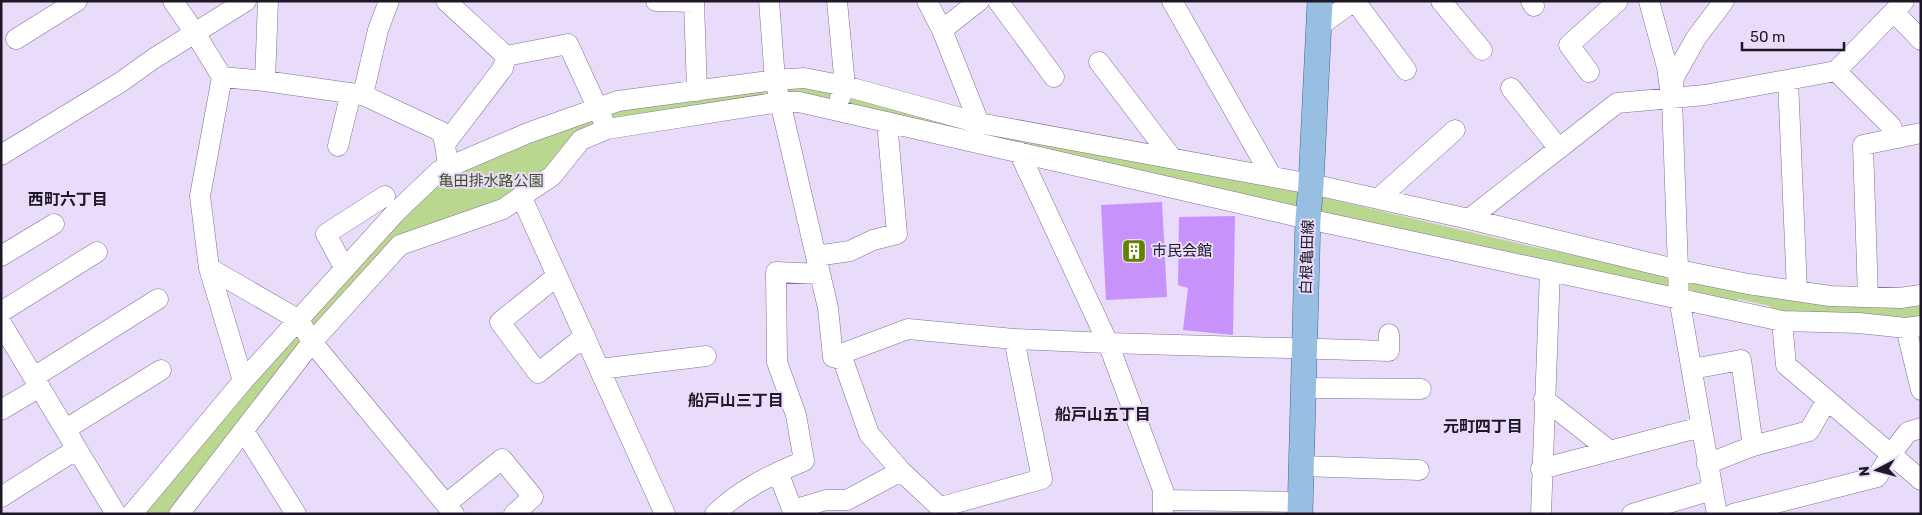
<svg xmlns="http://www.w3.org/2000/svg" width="1922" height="515" font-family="Rubik,'Noto Sans JP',sans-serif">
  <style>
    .green { fill: #bad78f }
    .building { fill: #c792fa }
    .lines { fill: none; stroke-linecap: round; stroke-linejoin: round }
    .minor-casing { stroke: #817093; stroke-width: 21 }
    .major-casing { stroke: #406992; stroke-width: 26 }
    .minor { stroke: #fff; stroke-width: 20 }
    .major { stroke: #98bfe1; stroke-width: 25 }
    .labels { text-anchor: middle; stroke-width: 4; stroke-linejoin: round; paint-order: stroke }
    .park-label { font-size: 15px; fill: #405223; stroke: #e9dbfa }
    .poi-label { font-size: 15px; fill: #1e1725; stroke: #e9dbfa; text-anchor: start }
    .street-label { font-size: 15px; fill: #1e1725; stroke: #e9dbfa }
    .neighbourhood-label { font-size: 16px; font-weight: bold; fill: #1e1725; stroke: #e9dbfa }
  </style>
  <rect width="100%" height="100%" fill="#e9dbfa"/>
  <path class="green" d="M805,85L1334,200L1533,247L1701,279L1921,301V318L1864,319L1773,311L1770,306L1738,299L1732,303L1436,242L785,95L777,89Z
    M769,87L770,96L604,122L548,174L501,203L401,235L178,514H141L403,212L451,172L620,108Z"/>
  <path class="building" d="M1162,202L1167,297L1106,300L1101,205Z
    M1235,216L1233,335L1183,330L1188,288L1178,285L1179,217Z"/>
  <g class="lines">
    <defs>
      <path id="minor" d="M173,1L195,33L222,77L200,196L209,268L243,381
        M446,1L506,56
        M656,1L694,2L697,91
        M769,1L775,80L828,308L833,357L843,360L869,434L901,471L947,514
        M837,1L845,86L840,98
        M927,1L942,30L979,123
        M998,1L1054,77
        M1172,1L1272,177
        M1355,1L1406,70
        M1441,1L1482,50
        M1531,1L1534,6
        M1649,1L1667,67L1670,89
        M1894,12L1921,40
        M1319,26L1354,1
        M942,30L979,1
        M16,39L77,1
        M1099,62L1172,158
        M1836,71L1891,126L1895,137
        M1589,72L1569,45L1618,1
        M222,77L265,81L268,1
        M1788,80L1797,291
        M265,81L363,95L442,132L445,144
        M1511,88L1559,149
        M363,95L378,30L389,1
        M338,146L351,93
        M1019,152L1108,343L1163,490V514
        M1,155L121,82L153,59L246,1
        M448,167L445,144L503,68L506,56L568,44L603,120
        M521,196L665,514
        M1378,199L1455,130
        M1469,219L1617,103L1705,95L1836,71L1904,1
        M1,256L54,224
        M816,256L850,251L873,240L897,234L887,122
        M209,268L299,320L312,342L454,514
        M345,269L326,234L385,196
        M557,276L500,322L538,373L585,336
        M1868,297L1863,145L1921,133
        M1,312L97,252
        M1782,321L1786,365L1921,480
        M1,323L116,514
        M1906,328L1921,390
        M833,357L908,329L1014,339
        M600,369L706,356
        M1692,369L1741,360L1753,446
        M34,377L158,299
        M1304,388L1421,389
        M1544,399L1610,451
        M1,410L40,387
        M66,429L161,370
        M244,431L296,514
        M1707,464L1753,446L1809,431L1827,400
        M1302,466L1419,470
        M1541,469L1701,427
        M778,472L794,514
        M1,497L77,449
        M1163,500L1301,502
        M446,504L502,459L533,497L514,514
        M941,507L1042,479L1014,339L1108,343L1389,351V334
        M793,510L826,500H847L901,471
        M132,514L243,381L396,212L439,171L528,133L618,101L775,80L804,78L845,86L979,123L1311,184L1469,219L1679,270L1748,284L1830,296L1900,298L1921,295
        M179,514L312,342L400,245L503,209L552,176L581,140L607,129L780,102H799L1308,219L1782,321L1859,323L1906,328L1921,326
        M715,514C741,489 772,474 804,461L796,415L777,362L776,272L820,274
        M1541,514L1550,271
        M1632,514L1712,490
        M1717,514L1679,298L1672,98L1674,77L1696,38L1724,1
        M1733,514L1877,477L1891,454L1908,432L1921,428"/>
      <path id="major" d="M1300,514L1308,219L1311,184L1320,1"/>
    </defs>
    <use href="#minor" class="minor-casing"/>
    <use href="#major" class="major-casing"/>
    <use href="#minor" class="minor"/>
    <use href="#major" class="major"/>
  </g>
  <defs>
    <symbol id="building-square" viewBox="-11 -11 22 22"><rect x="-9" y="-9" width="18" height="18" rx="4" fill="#608402" stroke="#e9dbfa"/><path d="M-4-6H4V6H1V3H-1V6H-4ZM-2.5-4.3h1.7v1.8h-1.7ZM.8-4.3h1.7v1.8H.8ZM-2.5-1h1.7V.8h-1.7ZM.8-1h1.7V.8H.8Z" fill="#fff"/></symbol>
  </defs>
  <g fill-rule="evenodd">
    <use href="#building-square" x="1120" y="237" width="28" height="28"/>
  </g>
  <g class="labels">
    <g class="park-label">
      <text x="491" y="186">亀田排水路公園</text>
    </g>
    <g class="poi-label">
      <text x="1152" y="256">市民会館</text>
    </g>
    <g class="street-label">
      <text transform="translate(1307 257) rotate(-88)" y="5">白根亀田線</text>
    </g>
    <g class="neighbourhood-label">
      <text x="68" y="205">西町六丁目</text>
      <text x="736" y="406">船戸山三丁目</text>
      <text x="1103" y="420">船戸山五丁目</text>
      <text x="1483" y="432">元町四丁目</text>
    </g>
  </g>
  <rect width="1922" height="515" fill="none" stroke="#1e1725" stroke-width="5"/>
  <g transform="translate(1877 470) rotate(264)" stroke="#e9dbfa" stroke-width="4" paint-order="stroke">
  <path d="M0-4L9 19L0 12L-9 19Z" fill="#1e1725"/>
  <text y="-8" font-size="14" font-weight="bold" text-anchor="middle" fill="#1e1725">N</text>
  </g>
  <path d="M1742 42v8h102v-8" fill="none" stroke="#1e1725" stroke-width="2.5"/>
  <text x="1750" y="42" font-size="15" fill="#1e1725" stroke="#e9dbfa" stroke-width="4" paint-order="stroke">50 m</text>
</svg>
